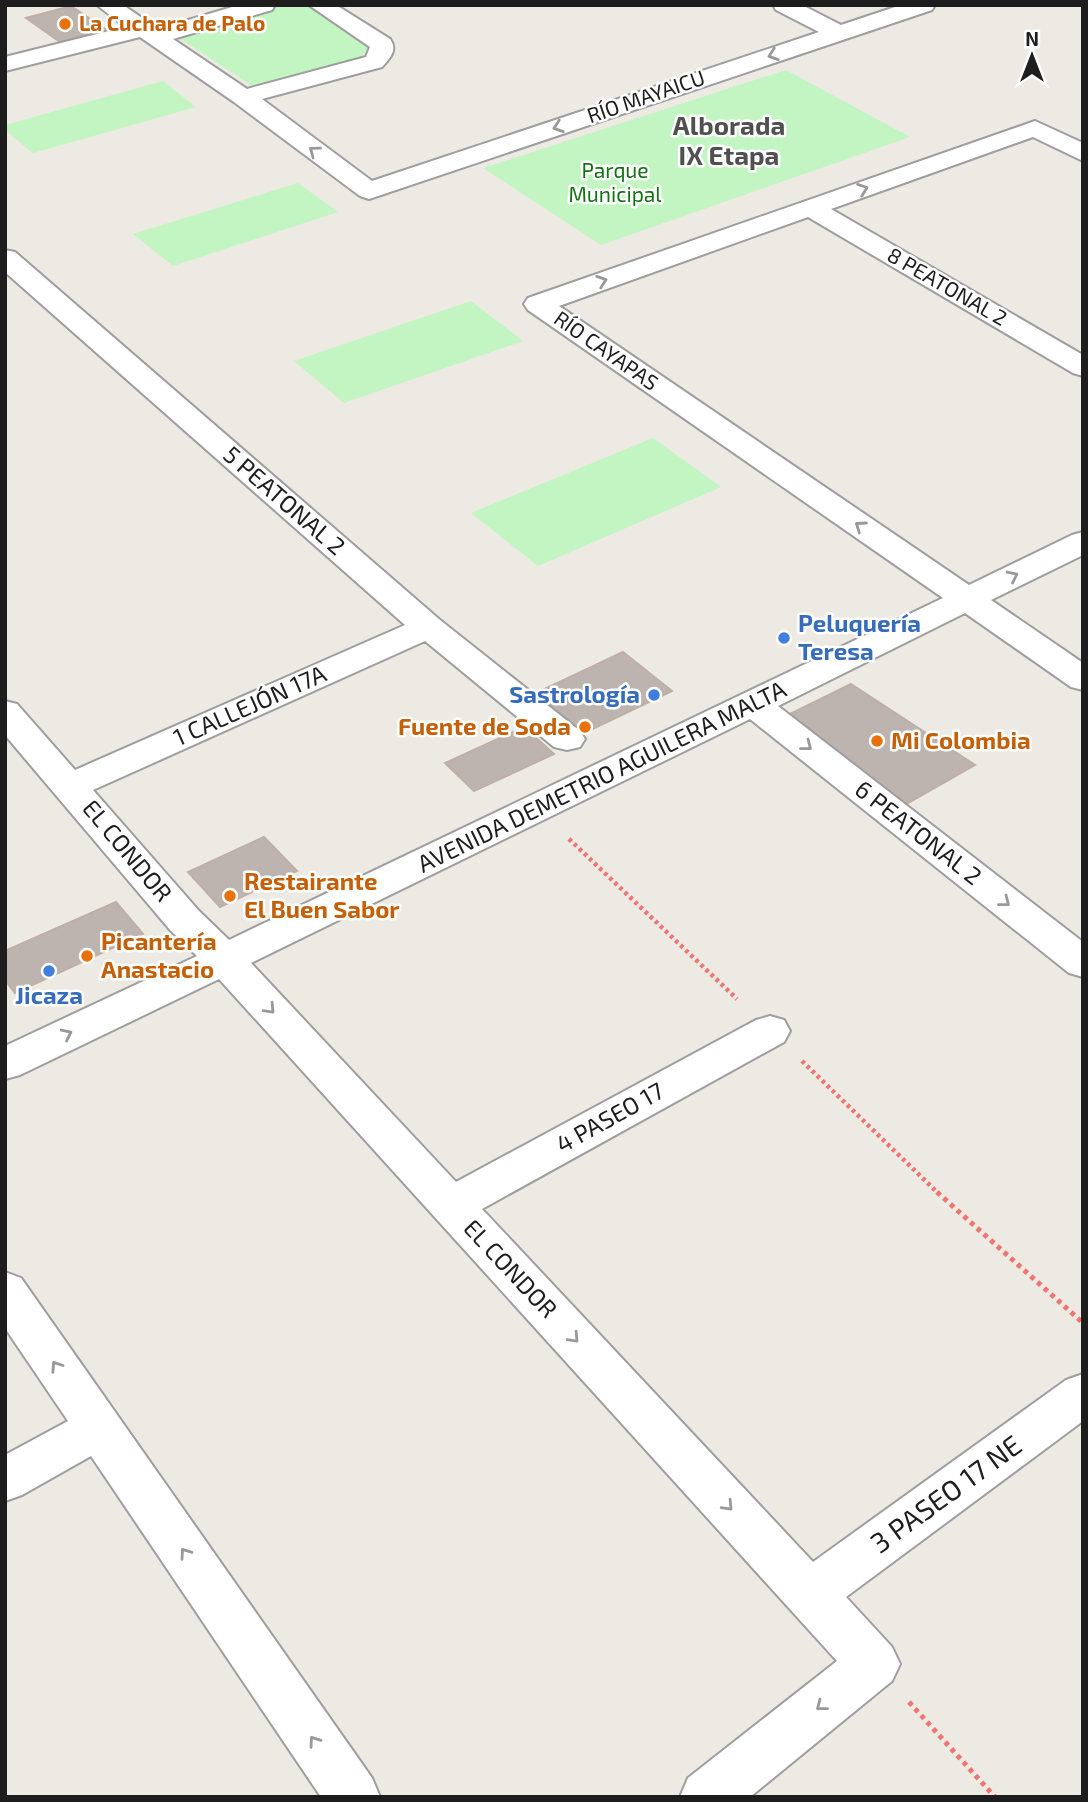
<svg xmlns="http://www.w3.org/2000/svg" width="1088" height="1802" font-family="'Exo 2',sans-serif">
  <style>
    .park { fill: #c2f5c2 }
    .building { fill: #bdb4b0; stroke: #beafa7; stroke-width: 2 }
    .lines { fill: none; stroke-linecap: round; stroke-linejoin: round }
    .minor-casing { stroke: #9e9e9e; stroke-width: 4 }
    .path-far1 { stroke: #ef7572; stroke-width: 4.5; stroke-dasharray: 3.5 3.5; stroke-linecap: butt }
    .path { stroke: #ef7572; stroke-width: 5; stroke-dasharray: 4.5 4.5; stroke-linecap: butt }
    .minor { fill: #fff; fill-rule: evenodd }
    .oneway { stroke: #999 }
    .food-dot { fill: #e8710a; stroke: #fff; stroke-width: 2.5 }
    .shop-dot { fill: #3f7fe0; stroke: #fff; stroke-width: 2.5 }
    .labels { text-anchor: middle; stroke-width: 5; stroke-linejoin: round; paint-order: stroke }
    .far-food-label { font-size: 21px; font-weight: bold; fill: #c56008; stroke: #fff; text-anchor: start }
    .far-street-label { font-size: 21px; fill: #1d1d1d; stroke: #fff }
    .far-park-label { font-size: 21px; fill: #137213; stroke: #fff }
    .street-label { font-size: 24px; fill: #1d1d1d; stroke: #fff }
    .shop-label { font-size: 24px; font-weight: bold; fill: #366cbe; stroke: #fff; text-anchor: start }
    .food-label { font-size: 24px; font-weight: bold; fill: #c56008; stroke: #fff; text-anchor: start }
    .far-district-label { font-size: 26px; font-weight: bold; fill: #505050; stroke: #fff }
    .near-street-label { font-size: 28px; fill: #1d1d1d; stroke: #fff }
  </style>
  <rect width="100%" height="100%" fill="#ede9e3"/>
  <path class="park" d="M276,6H310L370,44L361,59L254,87L176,36Z
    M786,70L910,137L601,245L483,168Z
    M163,81L196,107L33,153L5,130V125Z
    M298,183L338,212L173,266L133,234Z
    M471,301L523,341L344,403L294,361Z
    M653,438L721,487L538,566L471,513Z"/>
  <path class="building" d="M71,6L105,29L60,42L26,18Z
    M623,652L672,691L582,734L534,694Z
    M851,684L975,765L901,807L784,717Z
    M524,727L554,754L474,791L445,763Z
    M264,837L297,871L220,907L188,872Z
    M116,902L143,934L15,993L5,980V951Z"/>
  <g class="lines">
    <defs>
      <path id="minor" d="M97,5H123L158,29L239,5H275L272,10L173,39L247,89L366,57L370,47L309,5H336L390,39C398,50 390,58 382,67L262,99L372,181L819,32L776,10L773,5H802L841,25L901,5H935L932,10L369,199L360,196L234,102L140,37L5,71V57L125,27Z
        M1035,121L1083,143V161L1033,137L831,209L1083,355V376L1073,373L808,217L559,306L969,585L1072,535L1083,532V555L991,600L1083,663V690L1071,687L965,613L778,706L1083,942V977L1069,973L750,719L251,963L456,1182L756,1020L770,1016L784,1020L790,1031L784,1042L482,1209L813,1562L1066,1380L1083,1374V1421L846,1597L892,1647L900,1664L892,1681L750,1797H680L688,1778L837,1661L219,979L20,1075L5,1079V1046L197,956L171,931L5,735V701L17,704L75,770L405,625L5,272V250L15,252L440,620L580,731L585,739L580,747L567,750L554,747L425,641L93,790L199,911L229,940L943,598L528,310L524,304L528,298Z
        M5,1272L21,1278L372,1778L380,1797H321L91,1456L22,1495L5,1501V1455L68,1421L5,1328Z"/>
    </defs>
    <use href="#minor" class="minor-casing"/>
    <path class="path-far1" d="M569,839L737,999
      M802,1061L939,1194"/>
    <path class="path" d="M937,1192L1083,1323
      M909,1702L995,1797"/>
    <use href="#minor" class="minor"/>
  </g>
  <defs><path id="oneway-chevron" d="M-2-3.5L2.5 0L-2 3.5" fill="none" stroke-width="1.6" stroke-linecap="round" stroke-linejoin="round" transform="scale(1.75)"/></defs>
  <g class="oneway">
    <use href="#oneway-chevron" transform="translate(773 55) rotate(161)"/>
    <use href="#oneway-chevron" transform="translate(558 127) rotate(161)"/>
    <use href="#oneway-chevron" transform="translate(314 151) rotate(-143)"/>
    <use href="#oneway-chevron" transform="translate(863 189) rotate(-20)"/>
    <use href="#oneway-chevron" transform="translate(602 281) rotate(-19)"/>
    <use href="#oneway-chevron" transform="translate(860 526) rotate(-145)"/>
    <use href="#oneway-chevron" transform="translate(1013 576) rotate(-26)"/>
    <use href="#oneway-chevron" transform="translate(807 746) rotate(38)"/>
    <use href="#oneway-chevron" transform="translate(1005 902) rotate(38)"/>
    <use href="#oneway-chevron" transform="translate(270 1009) rotate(47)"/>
    <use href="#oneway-chevron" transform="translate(67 1034) rotate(-26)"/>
    <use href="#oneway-chevron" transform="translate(574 1338) rotate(47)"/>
    <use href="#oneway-chevron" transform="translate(56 1366) rotate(-124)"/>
    <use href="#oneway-chevron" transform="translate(728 1506) rotate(47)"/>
    <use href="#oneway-chevron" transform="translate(185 1553) rotate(-125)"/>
    <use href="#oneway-chevron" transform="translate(821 1706) rotate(142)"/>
    <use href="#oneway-chevron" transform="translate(314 1741) rotate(-125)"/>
  </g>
  <g class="food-dot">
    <circle cx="65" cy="24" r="7"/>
    <circle cx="585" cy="727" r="7"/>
    <circle cx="877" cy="741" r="7"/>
    <circle cx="230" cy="896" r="7"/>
    <circle cx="87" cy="956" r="7"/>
  </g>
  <g class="shop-dot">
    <circle cx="784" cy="638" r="7"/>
    <circle cx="654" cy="695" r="7"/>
    <circle cx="49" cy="971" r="7"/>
  </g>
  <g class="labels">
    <g class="far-food-label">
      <text x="79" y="31">La Cuchara de Palo</text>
    </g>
    <g class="far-street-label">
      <text transform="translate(646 97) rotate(-19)" y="7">RÍO MAYAICU</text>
      <text transform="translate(947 287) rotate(30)" y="7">8 PEATONAL 2</text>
      <text transform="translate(606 351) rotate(35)" y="7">RÍO CAYAPAS</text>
    </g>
    <g class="far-park-label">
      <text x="615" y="178">Parque<tspan x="615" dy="24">Municipal</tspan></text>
    </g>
    <g class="street-label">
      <text transform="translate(284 501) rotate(41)" y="8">5 PEATONAL 2</text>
      <text transform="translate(250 706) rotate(-24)" y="8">1 CALLEJÓN 17A</text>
      <text transform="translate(602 777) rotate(-26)" y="8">AVENIDA DEMETRIO AGUILERA MALTA</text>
      <text transform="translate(918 833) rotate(38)" y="8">6 PEATONAL 2</text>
      <text transform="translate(127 851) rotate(50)" y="8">EL CONDOR</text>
      <text transform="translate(610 1118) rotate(-29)" y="8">4 PASEO 17</text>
      <text transform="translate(510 1269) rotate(47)" y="8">EL CONDOR</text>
    </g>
    <g class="shop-label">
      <text x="798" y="632">Peluquería<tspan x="798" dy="28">Teresa</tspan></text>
      <text x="640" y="703" text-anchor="end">Sastrología</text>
      <text x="49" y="1004" text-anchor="middle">Jicaza</text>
    </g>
    <g class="food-label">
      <text x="571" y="735" text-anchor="end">Fuente de Soda</text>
      <text x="891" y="749">Mi Colombia</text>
      <text x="244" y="890">Restairante<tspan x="244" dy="28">El Buen Sabor</tspan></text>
      <text x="101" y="950">Picantería<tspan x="101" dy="28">Anastacio</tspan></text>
    </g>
    <g class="far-district-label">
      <text x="729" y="135">Alborada<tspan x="729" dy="30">IX Etapa</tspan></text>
    </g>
    <g class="near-street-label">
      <text transform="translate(946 1494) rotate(-36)" y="10">3 PASEO 17 NE</text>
    </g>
  </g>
  <rect width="1088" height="1802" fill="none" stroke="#1d1d1d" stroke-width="14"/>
  <g transform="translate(1032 56)" stroke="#ffffff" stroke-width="5" paint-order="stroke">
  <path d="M0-5L12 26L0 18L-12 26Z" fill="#1d1d1d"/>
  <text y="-10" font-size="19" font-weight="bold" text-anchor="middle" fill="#1d1d1d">N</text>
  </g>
</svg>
